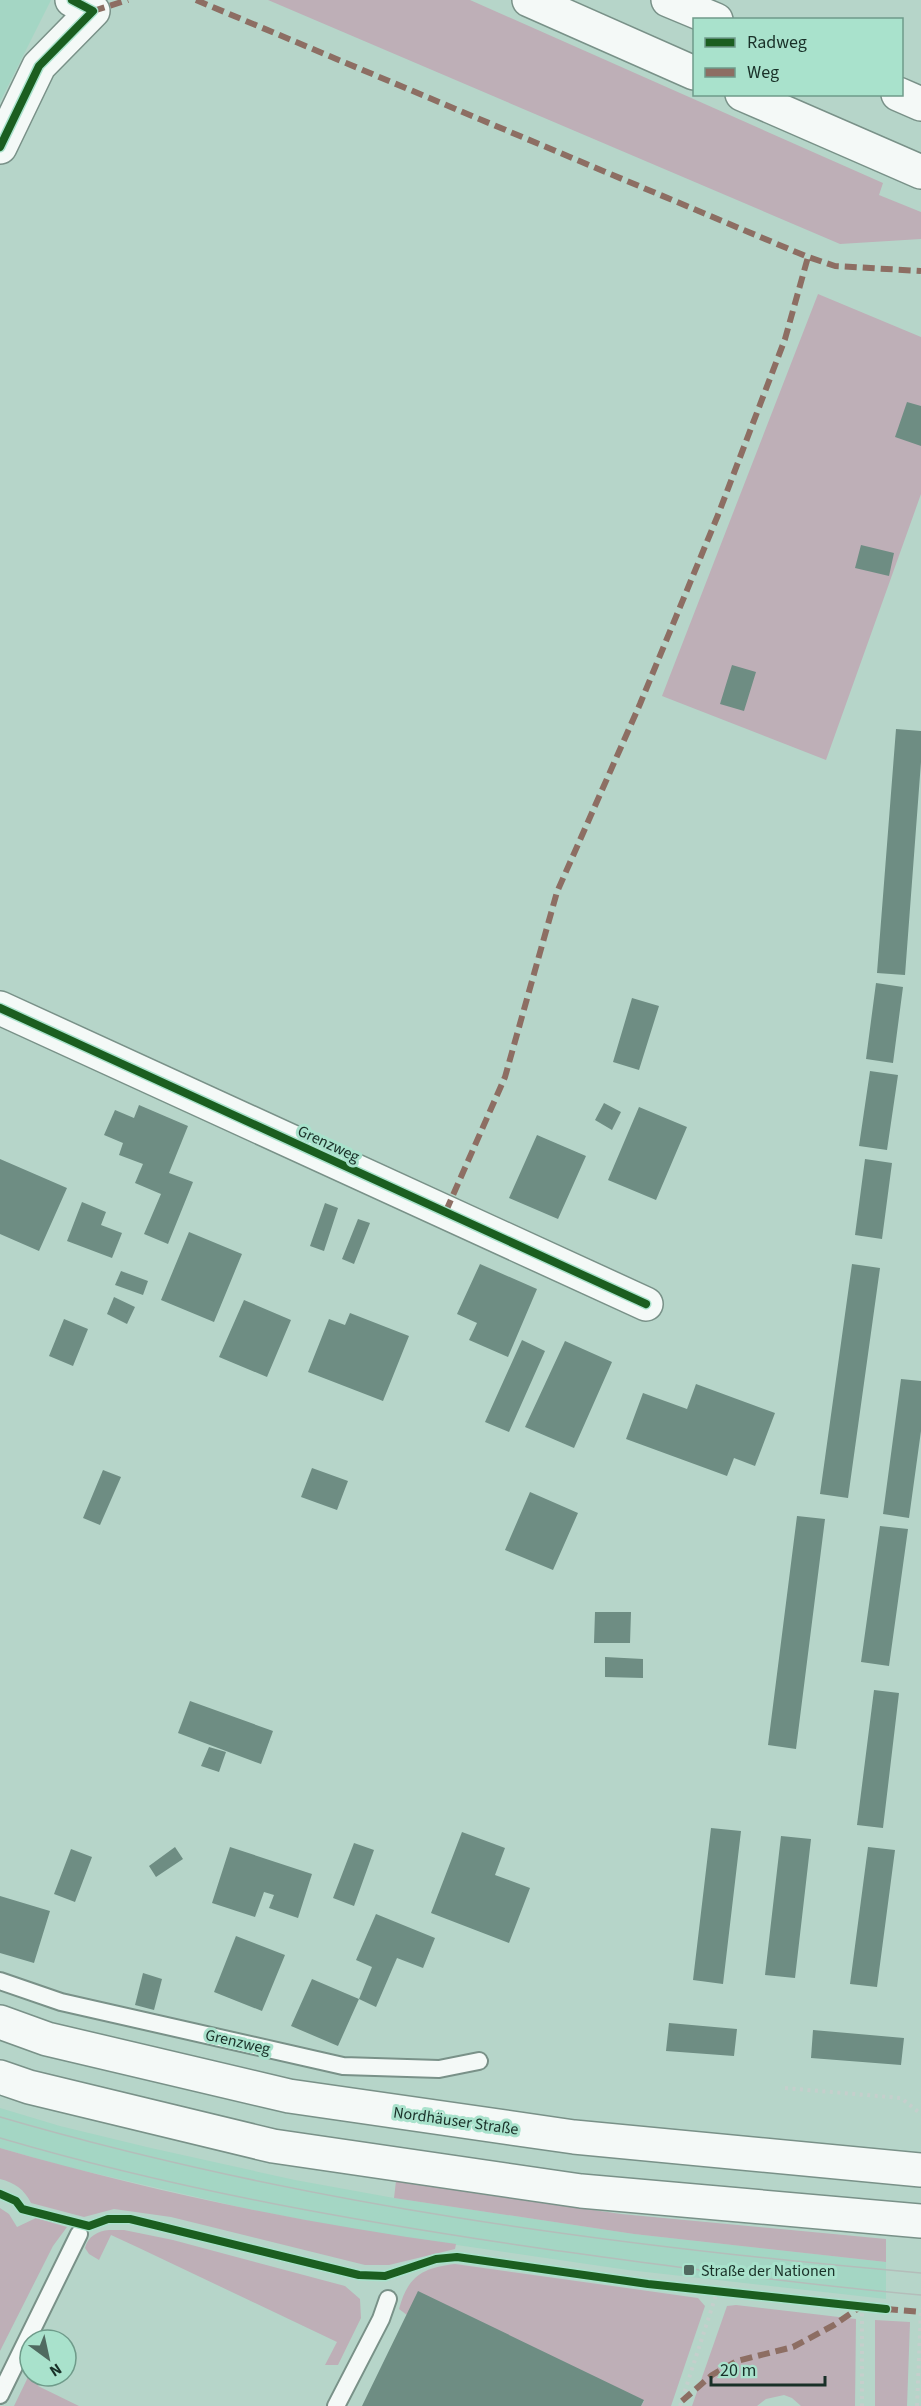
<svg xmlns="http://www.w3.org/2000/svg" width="921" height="2406" font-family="'Source Sans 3',sans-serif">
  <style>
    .built { fill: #a4d6c4 }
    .green { fill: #beafb7 }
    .building { fill: #6e8d83 }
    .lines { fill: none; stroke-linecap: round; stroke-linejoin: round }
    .lane-casing { stroke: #799188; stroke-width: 20 }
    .street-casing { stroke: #799188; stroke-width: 36 }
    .secondary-casing { stroke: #799188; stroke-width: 36 }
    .highway-casing { stroke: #799188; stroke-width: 36 }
    .path { stroke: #c5cfcc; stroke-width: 4; stroke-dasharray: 3 4.5; stroke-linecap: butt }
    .lane { stroke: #f4f9f7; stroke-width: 16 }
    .street { stroke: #f4f9f7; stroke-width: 33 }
    .secondary { stroke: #f4f9f7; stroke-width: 33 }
    .highway { stroke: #f4f9f7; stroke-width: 33 }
    .tram { stroke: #b4bdba; stroke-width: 1.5 }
    .quiet { stroke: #8d6e63; stroke-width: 6; stroke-dasharray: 12 6; stroke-linecap: butt }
    .cycleway-casing { stroke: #a9e2cc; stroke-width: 11 }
    .cycleway { stroke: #1b5e20; stroke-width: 8 }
    .poi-dot { fill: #506a60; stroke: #a9e2cc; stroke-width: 2 }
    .labels { text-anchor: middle; stroke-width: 6; stroke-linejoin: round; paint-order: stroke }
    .street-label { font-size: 16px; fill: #193028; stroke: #a9e2cc }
    .poi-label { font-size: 16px; fill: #193028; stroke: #a9e2cc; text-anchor: start }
  </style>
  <rect width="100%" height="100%" fill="#b6d5c9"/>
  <path class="built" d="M0,0H51L0,102Z
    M0,2108L60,2126L151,2148L295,2180L394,2198L634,2234L886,2262V2299L628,2270L361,2231L248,2209L67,2167L0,2148Z"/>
  <path class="green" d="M268,0H470L883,183L879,195L921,212V239L840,244Z
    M818,294L921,337V494L826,760L662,696Z
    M0,2148C149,2191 302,2223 456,2244L455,2249L389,2265H365L171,2217L114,2209L84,2217L31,2203C24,2189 15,2183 0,2179Z
    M396,2181L621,2214L886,2239V2262L634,2234L394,2198Z
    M0,2208L9,2214L17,2227L36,2218L67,2227L53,2246L0,2351Z
    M109,2230H124L173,2240L345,2286L360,2299L361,2318L338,2365H325L337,2342L137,2247L111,2235L99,2260L89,2254L85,2248C88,2236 98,2231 109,2230Z
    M455,2264L698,2298L705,2306L671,2406H641L644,2401L407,2315L399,2309C408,2276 422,2268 455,2264Z
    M736,2305L856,2319L855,2406H801L792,2398L784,2395L766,2399L757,2406H692L727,2306Z
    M875,2320L910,2322L907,2406H875Z
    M30,2373V2376H42L38,2386L79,2406H14Z"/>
  <path class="building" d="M907,402L921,406V446L895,437Z
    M861,545L894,553L889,576L855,568Z
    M732,665L756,672L744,711L720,704Z
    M896,729L921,731V762L905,975L877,973Z
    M876,983L903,987L893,1063L866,1059Z
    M632,998L659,1006L639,1070L613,1062Z
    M870,1071L898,1075L887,1150L859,1146Z
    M604,1103L621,1112L612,1130L595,1120Z
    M139,1105L188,1126L169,1173L193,1182L168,1244L144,1234L161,1194L135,1183L143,1164L119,1155L123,1143L104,1135L115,1110L134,1118Z
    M639,1107L687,1127L656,1200L608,1180Z
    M537,1135L586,1156L558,1219L509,1198Z
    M0,1159L67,1188L39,1251L0,1234Z
    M865,1159L892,1163L882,1239L855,1235Z
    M82,1202L106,1212L101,1225L122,1233L112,1258L67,1241Z
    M325,1203L338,1208L324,1251L310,1246Z
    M358,1219L370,1223L354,1264L342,1259Z
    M189,1232L242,1254L214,1322L161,1300Z
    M480,1264L537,1289L508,1357L469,1340L477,1323L457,1314Z
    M852,1264L880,1268L848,1498L820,1494Z
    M121,1271L148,1281L143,1295L115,1285Z
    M114,1297L135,1307L127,1324L107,1314Z
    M244,1300L291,1320L267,1377L219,1357Z
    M350,1313L409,1336L383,1401L308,1372L329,1319L345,1325Z
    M64,1319L88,1329L73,1366L49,1356Z
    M522,1340L545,1351L509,1432L485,1422Z
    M565,1341L612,1362L574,1448L525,1427Z
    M901,1379L921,1381V1431L909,1518L883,1514Z
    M696,1384L775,1413L755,1466L734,1458L727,1476L626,1439L643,1393L687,1409Z
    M312,1468L348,1481L337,1510L301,1497Z
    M103,1470L121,1477L100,1525L83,1518Z
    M530,1492L578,1513L553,1570L505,1550Z
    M797,1516L825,1519L796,1749L768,1745Z
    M880,1526L908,1529L889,1666L861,1662Z
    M595,1612H631L630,1643H594Z
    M605,1657L643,1659V1678L605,1677Z
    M874,1690L899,1693L883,1828L857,1825Z
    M190,1701L273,1731L261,1764L178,1733Z
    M209,1747L226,1752L219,1772L201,1766Z
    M711,1828L741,1831L723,1984L693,1980Z
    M462,1832L505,1848L495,1875L530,1888L509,1943L431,1913Z
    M781,1836L811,1839L795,1978L765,1975Z
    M354,1843L374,1850L354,1906L333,1898Z
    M175,1847L183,1859L156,1877L149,1866Z
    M230,1847L312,1874L298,1918L269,1908L274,1895L264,1892L255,1917L212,1903Z
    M868,1847L895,1850L877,1987L850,1984Z
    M71,1849L92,1857L75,1902L54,1894Z
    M0,1896L50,1911L34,1963L0,1953Z
    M376,1914L435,1938L423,1968L397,1958L376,2007L359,1999L372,1967L356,1960Z
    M236,1936L285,1955L262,2011L214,1992Z
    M143,1973L162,1979L154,2010L135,2005Z
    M312,1979L359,1999L338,2046L291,2026Z
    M669,2023L737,2029L734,2056L666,2051Z
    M813,2030L904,2038L901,2065L811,2058Z
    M418,2291L644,2400L641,2406H362Z"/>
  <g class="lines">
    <defs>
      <path id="lane" d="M0,1981L61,2002L343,2066L439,2069L479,2061
        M0,2395L79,2234
        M336,2406L381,2319L388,2299"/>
      <path id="street" d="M0,147L39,66L93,11L72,0
        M0,1008L646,1304"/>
      <path id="secondary" d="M0,2022L47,2039L289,2096L574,2137L921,2170
        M0,2077L29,2087L273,2146L581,2191L921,2221"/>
      <path id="highway" d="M529,0L694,73
        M668,0L716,20
        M742,94L921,172
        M898,94L921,104"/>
    </defs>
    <use href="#lane" class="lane-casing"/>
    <use href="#street" class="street-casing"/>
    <use href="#secondary" class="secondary-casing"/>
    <use href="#highway" class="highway-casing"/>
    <path class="path" d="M785,2088L901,2098L921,2114
      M862,2306V2406
      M680,2406L717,2292
      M917,2406L921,2308"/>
    <use href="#lane" class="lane"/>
    <use href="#street" class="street"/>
    <use href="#secondary" class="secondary"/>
    <use href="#highway" class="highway"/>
    <path class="tram" d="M0,2117C298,2204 612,2246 921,2273
      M0,2138C180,2191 366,2223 552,2250C675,2267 797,2284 921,2295"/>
    <path class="quiet" d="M196,0L808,257L835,266L921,271
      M93,11L128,0
      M446,1211L505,1077L557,892L640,704L718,515L785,339L808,257
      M886,2309L921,2312
      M682,2401L712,2375L737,2361L793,2347L834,2325L860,2307"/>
    <defs>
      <path id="cycleway" d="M0,147L39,66L93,11L72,0
        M0,1008L646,1304
        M0,2194L16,2201L22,2209L89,2226L108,2219H130L359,2275L385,2276L436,2259L457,2257L648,2284L886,2309"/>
    </defs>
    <use href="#cycleway" class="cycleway-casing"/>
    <use href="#cycleway" class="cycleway"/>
  </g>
  <rect class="poi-dot" x="683" y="2264" width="12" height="12" rx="3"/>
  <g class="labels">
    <g class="street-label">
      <text transform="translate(329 1143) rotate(25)" y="6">Grenzweg</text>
      <text transform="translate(238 2041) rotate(13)" y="6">Grenzweg</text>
      <text transform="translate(456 2120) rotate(8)" y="6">Nordhäuser Straße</text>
    </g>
    <g class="poi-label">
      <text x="701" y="2276">Straße der Nationen</text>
    </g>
  </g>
  <rect x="693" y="18" width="210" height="78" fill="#a9e2cc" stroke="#6f9b8a" stroke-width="1.5"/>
  <rect x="705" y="38" width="30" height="9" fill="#1b5e20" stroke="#6f9b8a" stroke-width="1.5"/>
  <text x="747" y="48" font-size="18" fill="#193028">Radweg</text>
  <rect x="705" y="68" width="30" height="9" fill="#8d6e63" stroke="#6f9b8a" stroke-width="1.5"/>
  <text x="747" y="78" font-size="18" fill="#193028">Weg</text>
  <g transform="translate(48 2358) rotate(147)"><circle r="28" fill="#a9e2cc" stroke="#6f9b8a" stroke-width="1.5"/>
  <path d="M0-4.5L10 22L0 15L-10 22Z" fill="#506a60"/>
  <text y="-9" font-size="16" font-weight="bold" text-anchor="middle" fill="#193028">N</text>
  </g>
  <path d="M711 2376v9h114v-9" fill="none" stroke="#193028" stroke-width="3"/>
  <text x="720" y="2376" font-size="18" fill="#193028" stroke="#a9e2cc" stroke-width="4.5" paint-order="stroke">20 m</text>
</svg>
